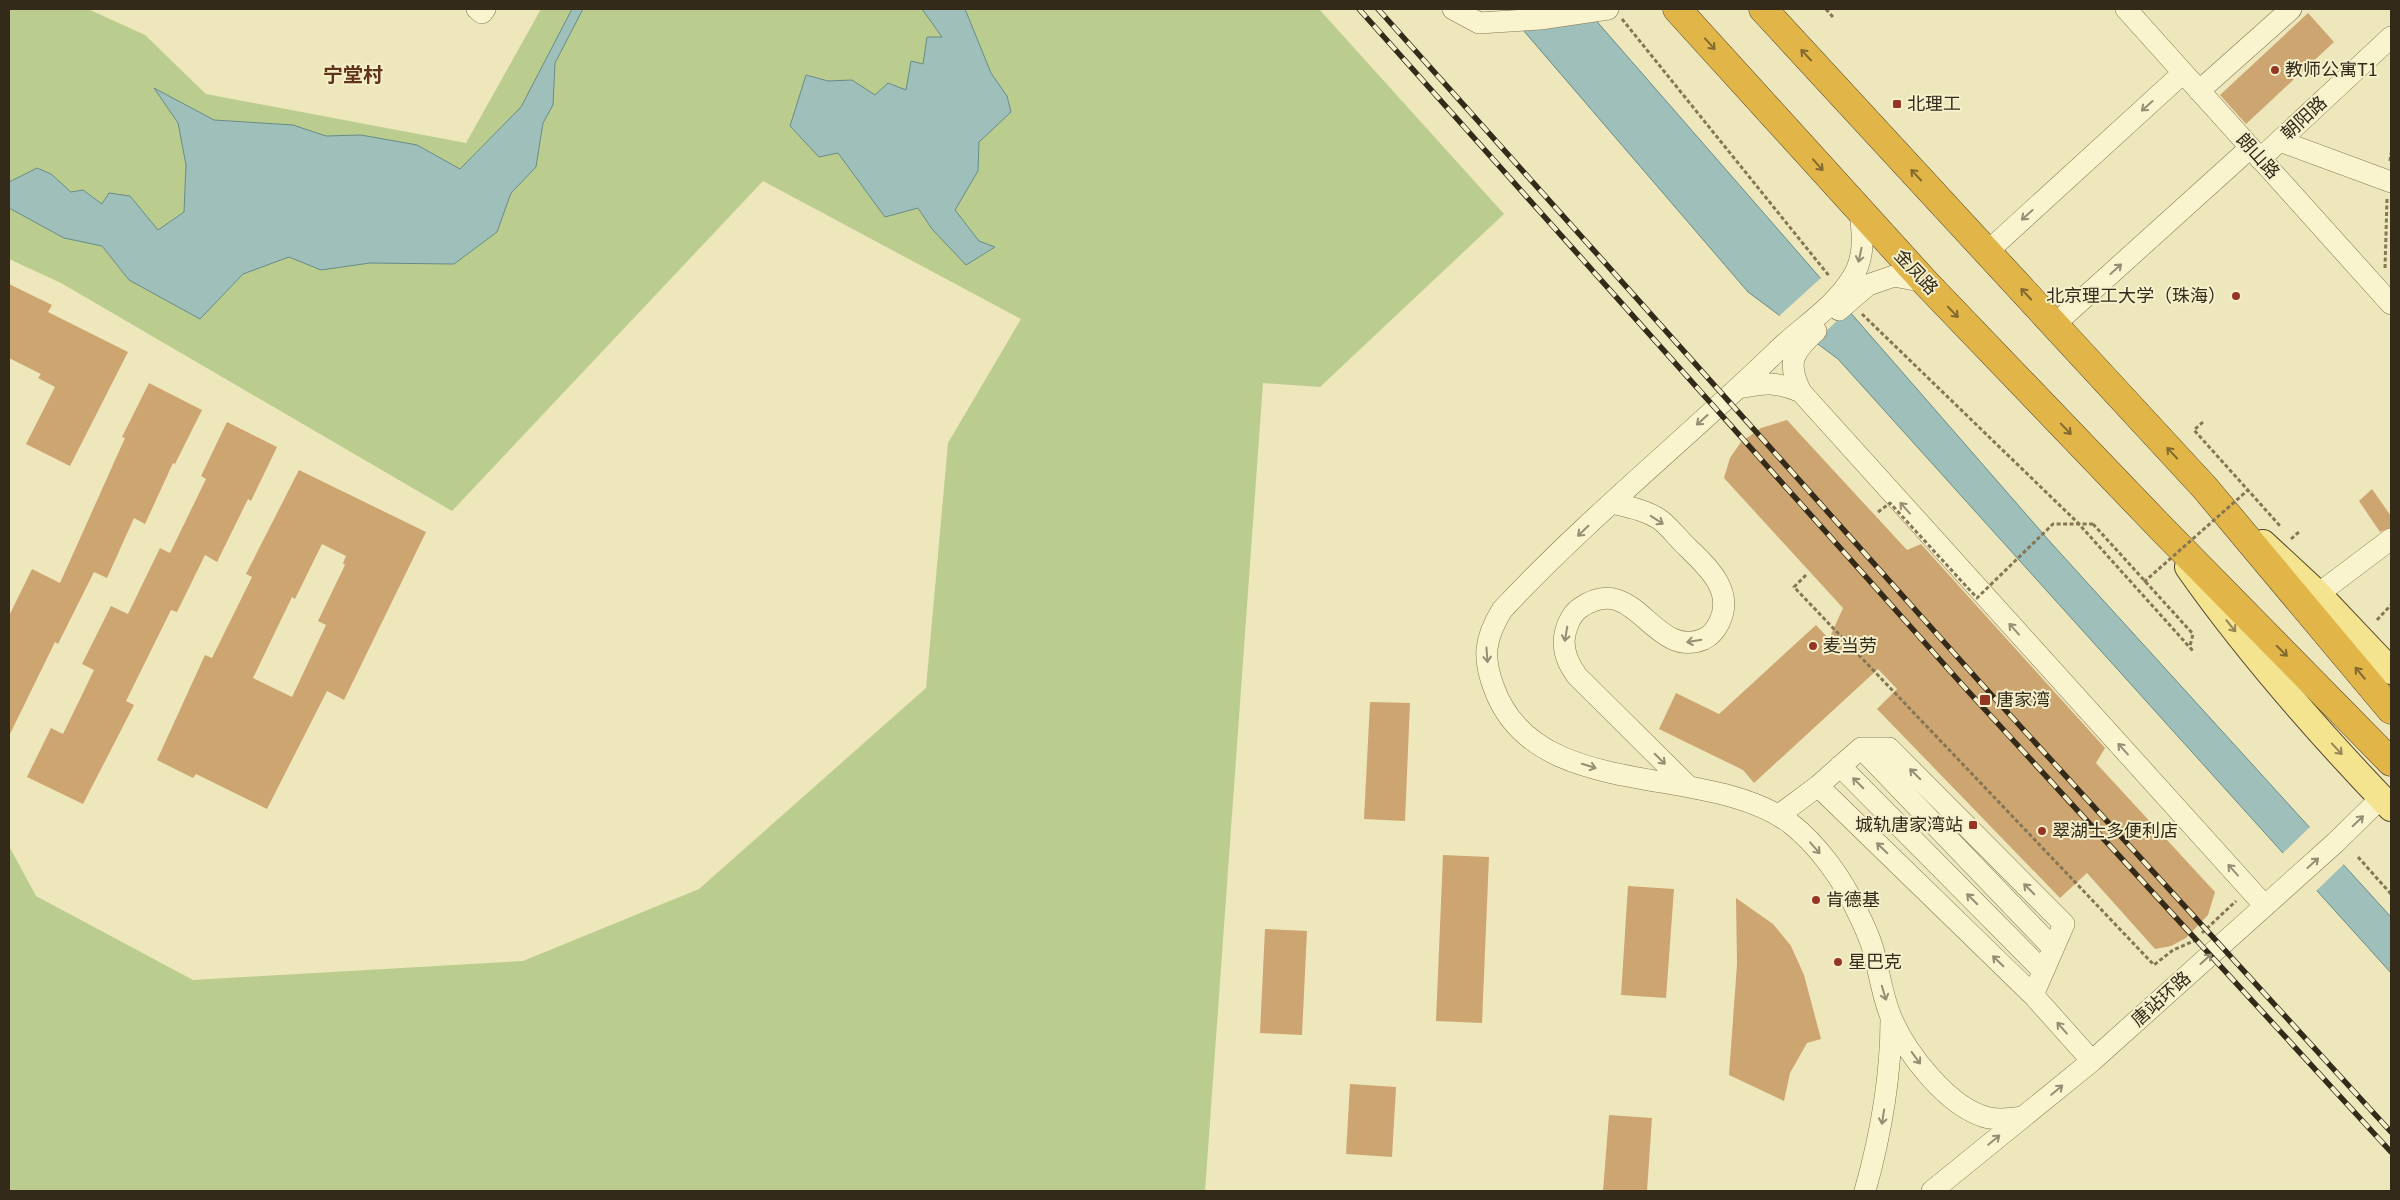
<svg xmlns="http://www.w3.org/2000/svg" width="2400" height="1200" font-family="Georgia,'Noto Sans SC',serif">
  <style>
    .green { fill: #bbcc8f }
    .water { fill: #9fbfba; stroke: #678c88 }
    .pier { fill: #eee7bb }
    .building { fill: #cda570; fill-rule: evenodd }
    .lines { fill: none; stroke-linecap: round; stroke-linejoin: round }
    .minor-casing { stroke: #857655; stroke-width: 22 }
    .major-casing { stroke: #52432a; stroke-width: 28 }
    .highway-casing { stroke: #52432a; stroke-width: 29 }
    .path { stroke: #857655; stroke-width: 3; stroke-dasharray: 4 2.5; stroke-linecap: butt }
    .minor { stroke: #f9f3ce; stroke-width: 21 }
    .major { stroke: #f4e490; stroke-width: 26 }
    .highway { stroke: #e1b548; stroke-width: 28 }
    .rail-casing { stroke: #342a1a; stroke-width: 5.5 }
    .rail { stroke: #f5f0cb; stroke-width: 4; stroke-dasharray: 11; stroke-linecap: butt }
    .path-bridge { stroke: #857655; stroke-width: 3; stroke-dasharray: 4 2.5; stroke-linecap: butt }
    .oneway { stroke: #82692f }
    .oneway2 { stroke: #968e74 }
    .oneway3 { stroke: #948755 }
    .poi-dot { fill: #953524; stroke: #f5f0cb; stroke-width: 2 }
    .labels { text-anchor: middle; stroke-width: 4; stroke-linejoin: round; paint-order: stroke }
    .poi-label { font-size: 18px; fill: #342a1a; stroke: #f5f0cb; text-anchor: start }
    .street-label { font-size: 18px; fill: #342a1a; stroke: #f5f0cb }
    .quarter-label { font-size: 20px; font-weight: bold; fill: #613319; stroke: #f5f0cb }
  </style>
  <rect width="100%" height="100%" fill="#eee7bb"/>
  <path class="green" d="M9,9H88L145,35L206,94L466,143L541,9H1319L1504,214L1320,387L1263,383L1205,1191H9V846L36,896L193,980L523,961L699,889L926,688L948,443L1021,319L763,181L452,511L61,283L9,259Z"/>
  <path class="water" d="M572,9H583L555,63L553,105L543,123L536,167L511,193L497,232L454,264L370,263L321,270L289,257L243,274L200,319L129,280L102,246L64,238L9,208V182L37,168L51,174L71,192L83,190L102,204L109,193L130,196L158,230L184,212L186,165L178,123L154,88L214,120L293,125L326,136L361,135L417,145L460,169L521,107Z
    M922,9H965L991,73L1007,96L1011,112L979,142L978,171L955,210L979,241L995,247L966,265L932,229L918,208L885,217L838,153L819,157L790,126L806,75L828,81L852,80L875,95L888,83L906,90L911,61L923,64L927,37H942Z
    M1505,9H1586L2052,544L2391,917V973L1838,359L1748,292Z"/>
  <path class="pier" d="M1822,277L1850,309L1813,343L1778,317Z
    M2311,826L2345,863L2315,892L2281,855Z"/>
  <path class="building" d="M2308,13L2334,42L2246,124L2220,95Z
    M9,284L52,305L48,312L128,352L70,466L26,444L55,387L38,378L41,374L9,358Z
    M149,383L202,410L175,464L173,463L145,524L134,518L107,578L94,572L58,644L55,642L9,736V616L32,569L60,583L125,438L122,437Z
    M1787,420L1907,550L1921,544L2105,748L2096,763L2215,892L2208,915L2186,938L2171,946L2155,949L2087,873L2060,898L1877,709L1897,689L1878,669L1754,783L1743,770L1659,729L1676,693L1719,714L1816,625L1829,639L1843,608L1724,478L1730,458L1741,442L1761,428Z
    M227,422L277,447L251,501L248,499L217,562L205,555L177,612L171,610L126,701L134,705L83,804L27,777L51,728L63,734L94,670L82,664L111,606L128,614L160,548L170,553L206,479L201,476Z
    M299,470L426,532L344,700L327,691L267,809L196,774L193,778L157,760L205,655L212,658L252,577L246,574ZM322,544L346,556L343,563L345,565L318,621L326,625L292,697L253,678L292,597L295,599Z
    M2372,489L2391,516V527L2380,532L2359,501Z
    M1370,702L1410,703L1405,821L1364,819Z
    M1443,855L1489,857L1482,1023L1436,1021Z
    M1628,886L1674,889L1666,998L1621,995Z
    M1736,898L1773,924L1791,946L1804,975L1821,1039L1807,1043L1790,1073L1784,1101L1729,1075L1737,964Z
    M1265,929L1307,931L1302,1035L1260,1033Z
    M1350,1084L1396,1087L1392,1157L1346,1154Z
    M1609,1115L1652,1118L1647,1191H1603Z"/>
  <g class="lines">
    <defs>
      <path id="minor" d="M477,9L482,13L485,9
        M1453,9L1479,23L1540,19L1608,9
        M2126,9L2391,304
        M2199,91L2291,9
        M2280,141L2391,182
        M2260,159L2391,37
        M1860,212C1863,235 1865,258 1852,278C1834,308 1800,328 1776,352C1686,439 1588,518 1502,610C1485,638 1482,657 1494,688C1536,804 1706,761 1790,823C1817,844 1843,879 1857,911C1863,923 1869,936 1873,949C1879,971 1882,995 1891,1017C1906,1053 1949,1109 1989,1118C2000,1120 2010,1119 2022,1117
        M1987,252L2183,73
        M1839,310L1868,285L1894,276L1925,282
        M2054,325L2250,148
        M1738,388C1764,383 1776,381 1801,392L2265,906
        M1801,392C1786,362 1793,352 1816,331
        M1612,503C1628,507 1645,510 1659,519C1668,525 1675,535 1683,543C1704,564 1736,589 1719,623C1716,629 1710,636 1704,639C1652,661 1636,569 1580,608C1570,615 1565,629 1564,641C1564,655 1569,665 1577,676L1689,787
        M2318,594L2391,539
        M1861,748L2053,948
        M1840,766L2043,971
        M1818,786L2033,995L2092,1061
        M1779,815L1818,786L1861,748H1889L2064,924L2033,995
        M1865,1191C1881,1134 1891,1079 1891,1019
        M1932,1191L2092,1061L2335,843L2381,798"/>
      <path id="major" d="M2263,543L2318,594L2391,671
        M2188,567C2249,654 2318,732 2391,808"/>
      <path id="highway" d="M1677,9L1925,282L2162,529L2391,762
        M1763,9L2205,488L2391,710"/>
    </defs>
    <use href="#minor" class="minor-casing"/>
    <use href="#major" class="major-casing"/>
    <use href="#highway" class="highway-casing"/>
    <path class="path" d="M1826,9L1833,17
      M1622,19L1830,277
      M2390,161L2391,153
      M2385,268L2387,199
      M1862,314L2078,523L2193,651
      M2203,422L2194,430L2281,527
      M2093,524L2193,634L2190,646
      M2291,539L2300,531
      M1806,575L1794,587L2154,965L2173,950L2194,941
      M2377,620L2391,605
      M2358,857L2391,894
      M2202,933L2236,901"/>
    <use href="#minor" class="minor"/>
    <use href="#major" class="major"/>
    <use href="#highway" class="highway"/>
    <defs>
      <path id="rail" d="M1359,9L1967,690L2391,1152
        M1378,9L1978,680L2391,1132"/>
    </defs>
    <use href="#rail" class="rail-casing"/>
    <use href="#rail" class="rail"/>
    <path class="path-bridge" d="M1878,512L1890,503L1977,598L2053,524H2093
      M2144,582L2248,490"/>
  </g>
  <defs><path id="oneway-shaft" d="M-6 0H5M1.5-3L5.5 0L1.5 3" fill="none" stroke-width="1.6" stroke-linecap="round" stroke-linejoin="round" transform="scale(1.25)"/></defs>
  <g class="oneway">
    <use href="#oneway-shaft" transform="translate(1710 44) rotate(48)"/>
    <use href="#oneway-shaft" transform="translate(1806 55) rotate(-133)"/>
    <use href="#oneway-shaft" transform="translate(1818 165) rotate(48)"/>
    <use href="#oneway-shaft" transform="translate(1916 175) rotate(-133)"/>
    <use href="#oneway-shaft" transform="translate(2026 294) rotate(-133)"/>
    <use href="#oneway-shaft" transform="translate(1953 312) rotate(46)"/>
    <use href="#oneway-shaft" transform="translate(2066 429) rotate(46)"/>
    <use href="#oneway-shaft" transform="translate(2172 453) rotate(-133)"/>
    <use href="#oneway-shaft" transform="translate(2282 651) rotate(45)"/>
    <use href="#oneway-shaft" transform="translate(2360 673) rotate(-130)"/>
  </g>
  <g class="oneway2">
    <use href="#oneway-shaft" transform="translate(2147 106) rotate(138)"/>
    <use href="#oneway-shaft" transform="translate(2027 215) rotate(138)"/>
    <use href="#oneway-shaft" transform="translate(1860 255) rotate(102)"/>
    <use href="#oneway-shaft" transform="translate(2116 269) rotate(-42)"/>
    <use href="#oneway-shaft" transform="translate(1702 420) rotate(138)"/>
    <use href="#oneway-shaft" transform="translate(1905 508) rotate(-132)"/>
    <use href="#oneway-shaft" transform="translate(1657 520) rotate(33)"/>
    <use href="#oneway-shaft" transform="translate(1583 531) rotate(136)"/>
    <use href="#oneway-shaft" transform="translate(2014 629) rotate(-132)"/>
    <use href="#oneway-shaft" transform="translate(1566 634) rotate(100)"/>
    <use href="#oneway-shaft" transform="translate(1694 641) rotate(171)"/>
    <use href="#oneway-shaft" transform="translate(1487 655) rotate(86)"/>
    <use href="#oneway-shaft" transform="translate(2123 749) rotate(-132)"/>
    <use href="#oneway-shaft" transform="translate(1660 759) rotate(45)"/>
    <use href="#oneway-shaft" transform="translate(1589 766) rotate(17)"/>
    <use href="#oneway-shaft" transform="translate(1915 774) rotate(-135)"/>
    <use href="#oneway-shaft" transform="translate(1858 783) rotate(-135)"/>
    <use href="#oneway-shaft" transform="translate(2358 821) rotate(-44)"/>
    <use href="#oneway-shaft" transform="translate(1815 848) rotate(49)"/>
    <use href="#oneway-shaft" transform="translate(1882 848) rotate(-136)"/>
    <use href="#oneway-shaft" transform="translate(2313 863) rotate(-42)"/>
    <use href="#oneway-shaft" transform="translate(2233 870) rotate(-132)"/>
    <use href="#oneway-shaft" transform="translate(2029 889) rotate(-135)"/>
    <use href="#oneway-shaft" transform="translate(1972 899) rotate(-135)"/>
    <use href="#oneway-shaft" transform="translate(2206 959) rotate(-42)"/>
    <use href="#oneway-shaft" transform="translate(1998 961) rotate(-136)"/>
    <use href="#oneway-shaft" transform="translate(1884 993) rotate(73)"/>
    <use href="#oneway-shaft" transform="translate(2062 1028) rotate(-131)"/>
    <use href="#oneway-shaft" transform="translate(1916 1058) rotate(54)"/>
    <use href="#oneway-shaft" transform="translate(2057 1090) rotate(-40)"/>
    <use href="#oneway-shaft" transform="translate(1883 1117) rotate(99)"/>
    <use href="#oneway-shaft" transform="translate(1994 1140) rotate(-40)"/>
  </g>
  <g class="oneway3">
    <use href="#oneway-shaft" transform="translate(2231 626) rotate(51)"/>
    <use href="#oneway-shaft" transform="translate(2337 749) rotate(47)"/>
  </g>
  <g class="poi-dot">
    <circle cx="2275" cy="70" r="5"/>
    <rect x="1892" y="99" width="10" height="10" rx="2.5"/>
    <circle cx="2236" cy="296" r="5"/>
    <circle cx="1813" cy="646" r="5"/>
    <rect x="1979" y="694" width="12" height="12" rx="2.5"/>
    <rect x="1968" y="820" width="10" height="10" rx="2.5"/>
    <circle cx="2042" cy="831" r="5"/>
    <circle cx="1816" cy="900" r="5"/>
    <circle cx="1838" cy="962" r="5"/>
  </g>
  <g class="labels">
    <g class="poi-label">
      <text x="2285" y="76">教师公寓T1</text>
      <text x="1907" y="110">北理工</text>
      <text x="2226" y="302" text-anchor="end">北京理工大学（珠海）</text>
      <text x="1823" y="652">麦当劳</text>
      <text x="1996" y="706">唐家湾</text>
      <text x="1963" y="831" text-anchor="end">城轨唐家湾站</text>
      <text x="2052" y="837">翠湖士多便利店</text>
      <text x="1826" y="906">肯德基</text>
      <text x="1848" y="968">星巴克</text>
    </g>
    <g class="street-label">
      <text transform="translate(2304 118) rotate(-43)" y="6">朝阳路</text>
      <text transform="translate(2258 156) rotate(48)" y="6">朗山路</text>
      <text transform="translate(1916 272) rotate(47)" y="6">金凤路</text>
      <text transform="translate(2161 999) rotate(-42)" y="6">唐站环路</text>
    </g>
    <g class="quarter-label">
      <text x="353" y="82">宁堂村</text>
    </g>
  </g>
  <rect width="2400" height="1200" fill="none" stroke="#342a1a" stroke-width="20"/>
</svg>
